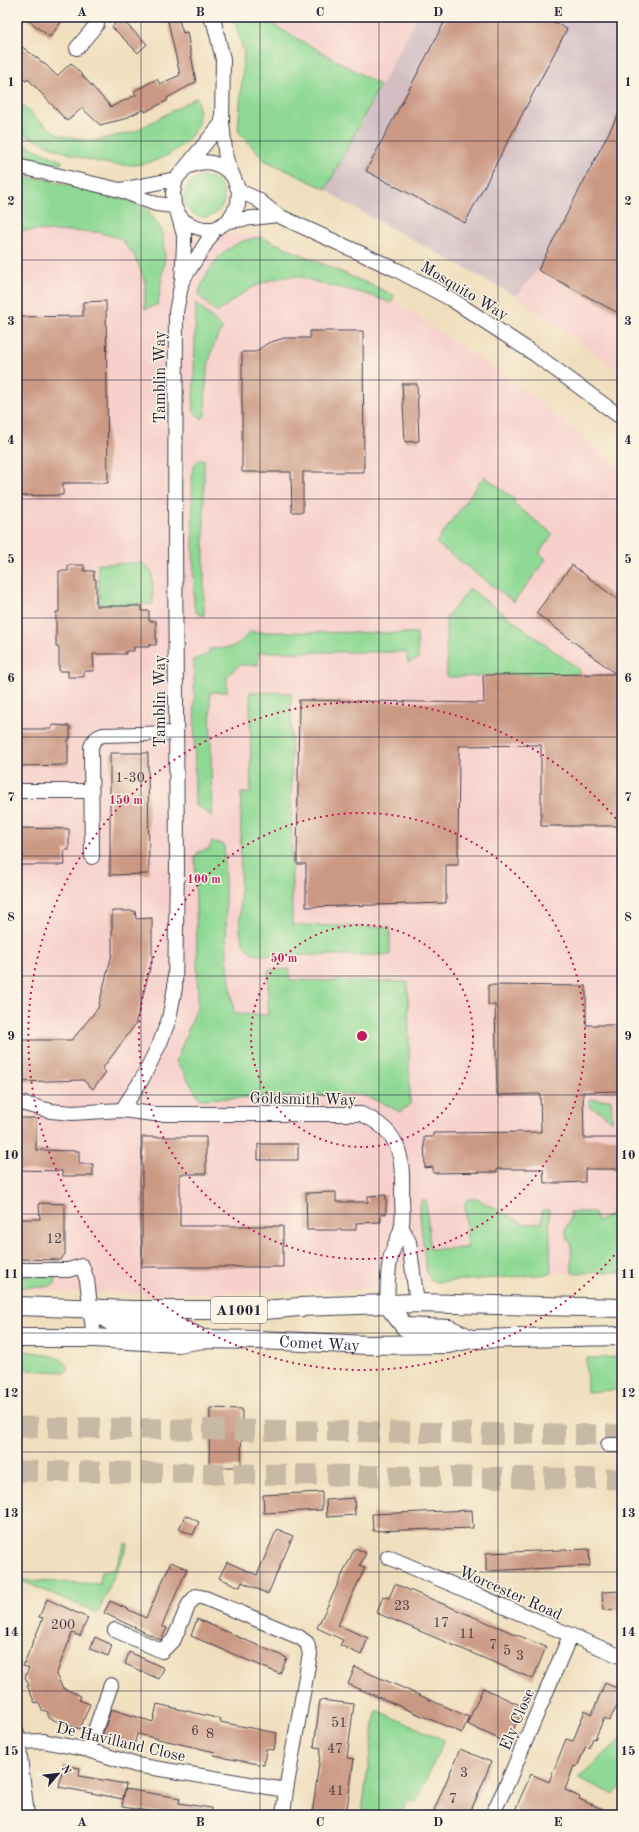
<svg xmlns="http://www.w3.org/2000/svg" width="639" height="1832" font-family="'Old Standard TT',serif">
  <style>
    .built { fill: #f7d0cc }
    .industrial { fill: #d2bec3 }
    .green { fill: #8fd994; stroke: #587e68 }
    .building { fill: #ca9883 }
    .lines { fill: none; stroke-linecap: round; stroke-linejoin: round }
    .highway-tunnel { stroke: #c7b9a4; stroke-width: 21; stroke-dasharray: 21 10; stroke-linecap: butt }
    .minor-casing { stroke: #413e4f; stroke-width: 16 }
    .major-casing { stroke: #413e4f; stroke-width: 20 }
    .minor { stroke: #fff; stroke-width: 14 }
    .major { stroke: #fff; stroke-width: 18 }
    .grid { fill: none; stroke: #22223b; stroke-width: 1; stroke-opacity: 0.55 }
    .ring { fill: none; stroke: #c2185b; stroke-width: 2; stroke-dasharray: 2 4 }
    .labels { text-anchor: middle; stroke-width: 3; stroke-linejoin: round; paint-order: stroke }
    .number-label { font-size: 14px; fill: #4c404d }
    .shield { fill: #fcf5e5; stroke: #63616e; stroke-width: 1 }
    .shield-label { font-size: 15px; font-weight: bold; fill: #22223b }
    .street-label { font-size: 16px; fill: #22223b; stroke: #fcf5e5 }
    .centre { fill: #c2185b; stroke: #fcf5e5; stroke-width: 2 }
    .ring-label { font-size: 12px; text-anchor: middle; font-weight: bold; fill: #c2185b; stroke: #fcf5e5; stroke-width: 3; stroke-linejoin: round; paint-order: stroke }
    .neatline { fill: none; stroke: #22223b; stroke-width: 1.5 }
    .grid-label { font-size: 13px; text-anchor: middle; font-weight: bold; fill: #22223b }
  </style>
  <rect width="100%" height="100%" fill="#fcf5e5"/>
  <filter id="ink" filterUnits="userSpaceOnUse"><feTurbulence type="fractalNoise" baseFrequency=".025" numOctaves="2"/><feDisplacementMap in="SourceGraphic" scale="8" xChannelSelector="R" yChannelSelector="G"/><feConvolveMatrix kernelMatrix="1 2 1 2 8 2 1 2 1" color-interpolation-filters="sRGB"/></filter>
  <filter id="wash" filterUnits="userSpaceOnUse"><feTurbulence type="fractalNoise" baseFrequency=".012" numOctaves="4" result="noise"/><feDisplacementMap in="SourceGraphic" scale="16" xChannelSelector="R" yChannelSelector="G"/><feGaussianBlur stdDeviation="0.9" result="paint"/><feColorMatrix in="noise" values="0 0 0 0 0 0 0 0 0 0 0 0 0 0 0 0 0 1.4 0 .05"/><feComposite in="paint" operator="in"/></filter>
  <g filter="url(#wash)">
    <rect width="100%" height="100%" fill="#f0dfbe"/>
    <path class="built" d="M259,17H417L380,85Z
      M622,107V373L516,296L538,270Z
      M17,230L262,235L361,278L514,382L622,469V1272L551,1274L438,1282L431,1280L364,1289L243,1293L164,1295L17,1290Z"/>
    <path class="industrial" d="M417,17H622V107L538,270L516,296L347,204L326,189Z"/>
    <path class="green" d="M231,17H259L380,85L326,189L264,160L238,131L244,52L236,26Z
      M197,97C201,120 200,129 182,145C135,187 66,154 17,131V99L38,120L59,135L92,141L134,132Z
      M17,141L62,161L61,164L17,160Z
      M184 197a20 20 0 1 1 40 0a20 20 0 1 1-40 0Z
      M17,177L45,179L126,200L148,209L162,231L165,256L158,304L145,309V280L134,255L121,239L98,232L17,230Z
      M261,237L394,295V296L391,303C369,294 349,289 326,285C317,283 307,278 300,277C269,273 239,294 217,313L198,295C209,264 226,241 261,237Z
      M196,303L223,328C205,354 206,384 205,415L202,419L193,411Z
      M204,459V616L197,613L194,607L192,475C193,467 194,460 204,459Z
      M484,476L514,499L515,505L553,534L539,553L546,559L514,602L436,543Z
      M143,563L152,572L153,604L99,605L98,564Z
      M470,589L580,670V674L447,677L446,618Z
      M250,632L417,633L418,658L408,663L407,652H259L258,665H239L227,676V692H210L212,816L195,804L194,660L209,653V649C231,648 235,649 250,632Z
      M250,692L291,693L292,925L390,927V955H259C246,952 243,944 240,932L241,793H251Z
      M212,841L224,845L227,957L234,1014L268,1015V970L290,969V980L408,982L410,1104L400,1112L381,1102L359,1094L200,1099L176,1061L198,1005L195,857L198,852L209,849Z
      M589,1099L611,1100L612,1122L601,1112L589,1107Z
      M468,1199H477L524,1224L542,1223V1210H549L551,1274L438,1282L431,1280L426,1270L419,1207L422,1200H426L430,1249L467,1248L465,1203Z
      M622,1210V1272L572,1273L571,1243L567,1238L565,1230L571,1217L570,1212H593L598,1221Z
      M17,1276H56L55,1284L48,1287H17Z
      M24,1351C35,1353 69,1355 68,1370L66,1372L27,1370L24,1363L17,1357L19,1353Z
      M622,1357V1389L587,1392L586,1358Z
      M125,1543L128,1544L98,1613L19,1580L100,1584L101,1572L109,1571L115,1569Z
      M376,1710L444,1740L416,1802L408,1800L401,1815H369L370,1812L362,1811Z
      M622,1738V1787L613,1794L578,1778Z"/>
    <g id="blocks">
      <path class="building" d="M24,17H65L50,37Z
        M167,17H178L183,33L187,32L196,82L167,98L168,100L145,112L144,109L124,119L100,125L82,108L67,121L28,79L26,81L17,73V43L46,65L57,76L71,63L111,107L136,95L134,91L157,79L160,84L180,75Z
        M447,17H545L567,29L465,223L366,171Z
        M120,18L147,44L138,53L112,27Z
        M622,107V315L538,270Z
        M106,301L108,483H63V495L17,496V317L83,316V302Z
        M310,331H363L364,472H303V512H292L291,472H242V352H255L268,343L284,338H310Z
        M402,384H417L419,441L405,442Z
        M68,565H84V571H94V579H96V606H142V611H149V621H156V645H149V647H134V651H126V654H93L94,671H84V677H68V671H59V647H56V612H59V571H68Z
        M572,565L622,603V826H541V745L459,746L458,865H446V903L306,907V864H297L299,700L484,703L483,675L616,674L536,613Z
        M52,725L70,726V739H68V765L17,766V729H52Z
        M110,753H148L149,874L110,875Z
        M17,828L69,829V850H64L65,865H17Z
        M112,911H135L136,919L152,918V961L135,1025L102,1069L106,1072L93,1089L83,1080L17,1082V1040H72L98,1008L112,954Z
        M488,985L586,986V1025H622V1091L583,1092L584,1138H622V1169H585V1182L560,1183H544L543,1169H497V1172L433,1173V1167L425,1168L424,1137H433V1133L541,1132L540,1094L497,1095L495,1005H488Z
        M17,1118H36V1150L79,1151V1164H93V1176H63L62,1171L17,1170Z
        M142,1137H206V1174H180V1226H283V1267H142Z
        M258,1144H298V1160H258Z
        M336,1192V1202H368V1196L386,1195V1214H381V1222L356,1223V1230H307L306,1193Z
        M39,1203L65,1204V1254L60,1260L17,1259V1219H40Z
        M210,1408L242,1409L241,1467H209Z
        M322,1492V1510L264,1513L263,1495Z
        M354,1498L355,1515L327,1517L326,1500Z
        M472,1510L473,1528L373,1531L372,1514Z
        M185,1515L199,1522L193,1535L179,1529Z
        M277,1529L293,1536L268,1594L242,1582L240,1587L219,1578L227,1562L257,1575Z
        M355,1548L366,1553L360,1565L365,1568L338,1625L368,1638L361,1655L340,1645L343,1640L317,1628Z
        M589,1549L590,1566L486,1571V1553Z
        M171,1562L187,1569L162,1626L167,1628L161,1640L104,1613L110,1601L146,1618Z
        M395,1584L546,1647L533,1679L377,1613L383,1596L389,1598Z
        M622,1591V1609L603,1610L602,1592Z
        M47,1599L88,1618L80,1636L72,1633L56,1675L63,1688L81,1696L79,1700L90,1704L80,1729L48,1718V1712L42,1710L38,1702L35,1703L27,1686L29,1685L25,1677L29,1668L23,1666L43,1618L39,1617Z
        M197,1619L287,1658L280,1674L191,1636Z
        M95,1637L112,1645L108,1656L90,1649Z
        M129,1652L164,1668L159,1679L125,1664Z
        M355,1667L469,1717L462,1733L348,1684Z
        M605,1683L621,1690L617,1700L620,1701L609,1721L604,1718L595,1739L593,1738L589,1748L586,1746L577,1767L574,1766L565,1790L580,1797L579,1799L616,1815H518L519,1812L515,1810L531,1774L549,1782L566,1739L573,1741L585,1710L592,1714Z
        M483,1688L524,1707L507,1743L467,1724Z
        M320,1700L354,1704L347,1758L354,1759L346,1815H312L321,1748L314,1747Z
        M157,1704L221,1719L220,1722L277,1733L274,1750L266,1749L264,1765L214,1756L215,1752L137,1734L133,1749L118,1745L119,1741L102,1737L111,1709L153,1722Z
        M460,1749L491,1762L482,1785L469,1815H432Z
        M63,1765L80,1768L79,1776L126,1784L123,1799L59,1787Z
        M125,1789L180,1798L179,1803L211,1808V1815H176L122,1807Z"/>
    </g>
  </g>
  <g filter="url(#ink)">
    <use href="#blocks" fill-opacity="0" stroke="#413e4f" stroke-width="1"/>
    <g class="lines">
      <path class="highway-tunnel" d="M17,1427L622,1435
        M17,1471L622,1479"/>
      <defs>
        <path id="minor" d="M209,17L214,22L223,59L222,123L226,159L239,191L238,205L228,221L215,229H203L193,226L184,221L178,214L174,206L173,193L176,179L222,123
          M77,48L97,24
          M17,166L120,190L156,204L174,206
          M185,168C205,159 217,160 233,176
          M120,190L176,179
          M239,191L257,199L277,215L397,270L451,299L536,355L622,418
          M228,221L277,215
          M182,281L215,229
          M17,791H90
          M92,857L91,747C93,740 96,737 103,735L176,733
          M17,1102L51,1111L72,1113L122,1110L154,1114H361C401,1131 403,1156 402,1196C402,1206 404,1219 401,1229C398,1240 391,1250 390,1261C387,1275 388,1290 387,1304
          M122,1110L142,1079L160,1043L169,1019L175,987L177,868L175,539L176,312L182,281L184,245V235L178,214
          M402,1228L409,1242L417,1303
          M17,1270H68L82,1266L87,1280L94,1338
          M608,1445H622
          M388,1557L622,1657
          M17,1732L27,1815
          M19,1742L43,1741L88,1750L136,1765L286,1790L310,1654L307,1643L299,1637L205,1598L196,1596L189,1604L174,1639L162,1651L115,1630
          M88,1750L111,1685
          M283,1815L286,1790
          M492,1815L507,1784L570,1636"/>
        <g id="major">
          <path d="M387,1304L405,1327L449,1329L471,1339"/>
          <path d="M17,1306L134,1310H265L299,1307L417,1303L622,1308"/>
          <path d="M91,1309L113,1323L178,1327L203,1339"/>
          <path id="s1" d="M17,1338H94L178,1343L203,1339L260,1340L368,1345L448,1344L471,1339L622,1336"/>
        </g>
      </defs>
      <use href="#minor" class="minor-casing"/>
      <use href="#major" class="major-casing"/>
      <use href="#minor" class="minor"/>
      <use href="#major" class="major"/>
    </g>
  </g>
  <path class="grid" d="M141,17V1815M260,17V1815M379,17V1815M498,17V1815M17,141H622M17,260H622M17,380H622M17,499H622M17,618H622M17,737H622M17,856H622M17,976H622M17,1095H622M17,1214H622M17,1333H622M17,1452H622M17,1572H622M17,1691H622"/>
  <g class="ring">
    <circle cx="362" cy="1036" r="111"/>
    <circle cx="362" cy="1036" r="223"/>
    <path d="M622 1246A334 334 0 1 1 622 826"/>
  </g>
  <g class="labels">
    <g class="number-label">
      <text x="130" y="782">1-30</text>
      <text x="54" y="1243">12</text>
      <text x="402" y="1610">23</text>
      <text x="441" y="1627">17</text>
      <text x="63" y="1629">200</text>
      <text x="467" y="1638">11</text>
      <text x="493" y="1649">7</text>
      <text x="507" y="1655">5</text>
      <text x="520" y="1660">3</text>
      <text x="339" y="1727">51</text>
      <text x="195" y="1735">6</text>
      <text x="210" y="1738">8</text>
      <text x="335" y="1753">47</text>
      <text x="464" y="1777">3</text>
      <text x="336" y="1795">41</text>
      <text x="453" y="1803">7</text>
    </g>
    <rect class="shield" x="211" y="1297" width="56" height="26" rx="3"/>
    <g class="shield-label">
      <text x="239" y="1315">A1001</text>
    </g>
    <g class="street-label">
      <text transform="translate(465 290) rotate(31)" y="6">Mosquito Way</text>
      <text transform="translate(159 377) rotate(-90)" y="6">Tamblin Way</text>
      <text transform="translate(159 701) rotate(-90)" y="6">Tamblin Way</text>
      <text transform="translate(303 1098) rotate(1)" y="6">Goldsmith Way</text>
      <text dy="6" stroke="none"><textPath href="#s1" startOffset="303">Comet Way</textPath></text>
      <text transform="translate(511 1592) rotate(24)" y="6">Worcester Road</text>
      <text transform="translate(516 1719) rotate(-67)" y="6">Ely Close</text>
      <text transform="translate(121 1741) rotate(13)" y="6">De Havilland Close</text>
    </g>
  </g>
  <circle cx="362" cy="1036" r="6" class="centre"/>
  <g class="ring-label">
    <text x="126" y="804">150 m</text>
    <text x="204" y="883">100 m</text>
    <text x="284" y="962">50 m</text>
  </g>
  <rect width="639" height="1832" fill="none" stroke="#fcf5e5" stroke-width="44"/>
  <g transform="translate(58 1774) rotate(62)" stroke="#fcf5e5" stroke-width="3" paint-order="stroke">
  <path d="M0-3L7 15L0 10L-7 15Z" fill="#22223b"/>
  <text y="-6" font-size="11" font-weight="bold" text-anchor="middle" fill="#22223b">N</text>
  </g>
  <rect x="22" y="22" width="595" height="1788" class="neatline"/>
  <g class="grid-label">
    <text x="82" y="16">A</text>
    <text x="200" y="16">B</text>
    <text x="320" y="16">C</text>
    <text x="438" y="16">D</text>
    <text x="558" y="16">E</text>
    <text x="11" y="86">1</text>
    <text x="628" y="86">1</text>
    <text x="11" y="205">2</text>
    <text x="628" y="205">2</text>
    <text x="11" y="325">3</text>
    <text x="628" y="325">3</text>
    <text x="11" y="444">4</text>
    <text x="628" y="444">4</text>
    <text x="11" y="563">5</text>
    <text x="628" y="563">5</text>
    <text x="11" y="682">6</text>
    <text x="628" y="682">6</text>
    <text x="11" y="801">7</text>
    <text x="628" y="801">7</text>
    <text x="11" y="921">8</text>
    <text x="628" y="921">8</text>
    <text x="11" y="1040">9</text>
    <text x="628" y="1040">9</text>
    <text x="11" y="1159">10</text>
    <text x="628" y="1159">10</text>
    <text x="11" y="1278">11</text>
    <text x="628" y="1278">11</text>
    <text x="11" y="1397">12</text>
    <text x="628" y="1397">12</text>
    <text x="11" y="1517">13</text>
    <text x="628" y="1517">13</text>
    <text x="11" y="1636">14</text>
    <text x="628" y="1636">14</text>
    <text x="11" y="1755">15</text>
    <text x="628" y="1755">15</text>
    <text x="82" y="1826">A</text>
    <text x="200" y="1826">B</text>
    <text x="320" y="1826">C</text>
    <text x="438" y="1826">D</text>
    <text x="558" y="1826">E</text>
  </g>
</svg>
